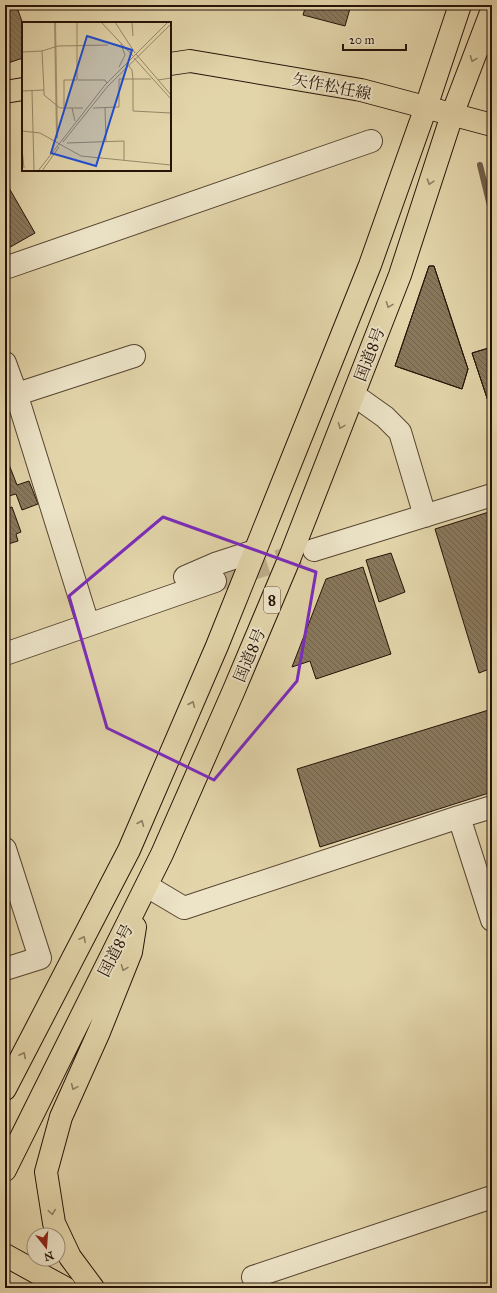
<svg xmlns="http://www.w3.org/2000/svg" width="497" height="1293" font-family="'IM FELL Great Primer','Noto Serif JP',serif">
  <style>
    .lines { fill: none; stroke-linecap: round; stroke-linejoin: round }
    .stream { stroke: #716048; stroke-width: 6 }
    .building { fill: url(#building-back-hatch); stroke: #271308 }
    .minor-tunnel { stroke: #bdae8a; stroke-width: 22; stroke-dasharray: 22 11; stroke-linecap: butt }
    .minor-casing { stroke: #564430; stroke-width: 24 }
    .major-casing { stroke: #271308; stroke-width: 24 }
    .highway-casing { stroke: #271308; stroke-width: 24 }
    .minor { stroke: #ede4c8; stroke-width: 22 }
    .major { stroke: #e3d5aa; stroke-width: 22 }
    .highway { stroke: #e3d5aa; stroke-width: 22 }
    .oneway { stroke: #8e7e61 }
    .marked { fill: none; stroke: #7b2cbf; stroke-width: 3; stroke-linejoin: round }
    .labels { text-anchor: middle; stroke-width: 4; stroke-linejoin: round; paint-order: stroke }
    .shield { fill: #ede4c8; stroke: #625242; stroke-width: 1 }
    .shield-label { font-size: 15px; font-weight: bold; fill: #271308 }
    .street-label { font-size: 16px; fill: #271308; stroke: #ede4c8 }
    .inset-river { fill: none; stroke: #a39373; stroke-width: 2 }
    .inset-road { fill: none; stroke: #988769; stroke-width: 1 }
    .view { fill: #1d4ed8; fill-opacity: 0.15; stroke: #1d4ed8; stroke-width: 2 }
    .inset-edge { fill: none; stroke: #271308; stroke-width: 2 }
  </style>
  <defs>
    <pattern id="building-back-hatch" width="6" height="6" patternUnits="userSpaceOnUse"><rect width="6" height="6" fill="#89785c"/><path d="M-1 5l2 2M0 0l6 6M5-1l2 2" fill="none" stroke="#70614a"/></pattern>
  </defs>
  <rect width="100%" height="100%" fill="#e3d5aa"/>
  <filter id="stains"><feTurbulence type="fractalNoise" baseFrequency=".005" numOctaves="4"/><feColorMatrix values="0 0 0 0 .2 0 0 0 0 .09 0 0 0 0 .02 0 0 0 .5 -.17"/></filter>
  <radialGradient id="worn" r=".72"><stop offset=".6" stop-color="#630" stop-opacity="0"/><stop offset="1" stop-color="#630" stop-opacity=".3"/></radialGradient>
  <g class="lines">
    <path class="stream" d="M480,165L492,214"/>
  </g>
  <path class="building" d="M13,5H16L23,24V58L8,63L5,53V8Z
    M306,5H351L345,26L303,15Z
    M5,181L35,233L5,250Z
    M429,266H434L468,369L462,389L395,366Z
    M429,266H434L468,369L462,389L395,366Z
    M492,347V413L472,353Z
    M492,347V413L472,353Z
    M8,462L17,485L29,481L38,504L22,510L16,494L5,497L9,508L12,507L21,532L16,534L18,541L5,545V463Z
    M492,511V668L479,673L435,529Z
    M391,553L405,592L379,602L366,560Z
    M363,567L391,654L316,679L310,661L292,667L326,579Z
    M492,709V792L320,847L297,769Z"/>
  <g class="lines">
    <path class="minor-tunnel" d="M215,581L306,552"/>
    <defs>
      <path id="minor" d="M5,268L371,141
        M5,363L16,393L88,624
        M354,395L385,417L400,432L425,516
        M5,398L134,356
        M314,550L492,495
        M185,577L215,564L255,551
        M5,654L215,581
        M492,807L459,817L492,920
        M5,849L40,958L5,969
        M147,886L184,908L459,817
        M253,1277L492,1197"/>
      <path id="major" d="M170,64L190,61L361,90L492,125
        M5,92L23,89
        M5,1255L65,1288"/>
      <path id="highway" d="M5,1089L129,850L217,646L370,265L426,107L460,5
        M5,1170L162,854L234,690L290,557L400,275L452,115L492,10
        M93,1288L70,1257L54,1223L46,1172L61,1117L99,1032L131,952L135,927"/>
    </defs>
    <use href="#minor" class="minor-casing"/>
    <use href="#major" class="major-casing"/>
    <use href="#highway" class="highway-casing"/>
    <use href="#minor" class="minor"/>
    <use href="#major" class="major"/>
    <use href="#highway" class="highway"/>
  </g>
  <defs><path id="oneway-chevron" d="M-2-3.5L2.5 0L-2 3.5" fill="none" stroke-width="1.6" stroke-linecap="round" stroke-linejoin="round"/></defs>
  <g class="oneway">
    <use href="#oneway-chevron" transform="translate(473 59) rotate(111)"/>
    <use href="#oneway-chevron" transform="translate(430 182) rotate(108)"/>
    <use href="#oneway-chevron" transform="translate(389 305) rotate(111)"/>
    <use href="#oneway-chevron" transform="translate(341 426) rotate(111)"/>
    <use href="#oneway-chevron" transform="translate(192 704) rotate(-67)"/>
    <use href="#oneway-chevron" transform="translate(141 823) rotate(-67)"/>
    <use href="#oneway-chevron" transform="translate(83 939) rotate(-63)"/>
    <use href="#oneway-chevron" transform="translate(124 968) rotate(111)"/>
    <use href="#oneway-chevron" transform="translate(23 1055) rotate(-63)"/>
    <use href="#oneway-chevron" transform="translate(74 1087) rotate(114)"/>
    <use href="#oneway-chevron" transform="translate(52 1212) rotate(82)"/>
  </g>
  <path class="marked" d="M163,517L316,572L297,681L214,780L107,728L69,596Z"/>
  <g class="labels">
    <rect class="shield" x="264" y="587" width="16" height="26" rx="3"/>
    <g class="shield-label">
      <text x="272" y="605">8</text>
    </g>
    <g class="street-label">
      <text transform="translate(332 86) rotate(11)" y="6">矢作松任線</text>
      <text transform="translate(369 354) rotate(-69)" y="6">国道8号</text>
      <text transform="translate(249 655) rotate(-67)" y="6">国道8号</text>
      <text transform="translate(115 950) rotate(-63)" y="6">国道8号</text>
    </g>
  </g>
  <g transform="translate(22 22)">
    <rect width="149" height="149" fill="#e3d5aa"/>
    <path class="inset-river" d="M33,0L35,116"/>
    <path class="inset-road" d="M79,0L111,34M93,0L113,31M110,0L111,14M0,30L20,29L36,24L86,23M114,32L149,73M112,36L149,77M97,45L103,33L99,22M129,57H111V89L149,91M56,58H83L85,61M136,58L149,56M22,68V73L38,86H42V58H55V0M0,69L22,68L20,29M10,69L12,149M42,86H61M50,86L53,99M71,86L97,85V57H111L110,48L107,44M83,86L84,120M0,109L18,111L59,134L149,143M41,120L86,64L149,2M45,121L102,119V138M0,126L2,146M16,149L83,63L146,0M20,149L37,125"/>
    <path class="view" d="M65,14L110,28L74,144L29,131Z"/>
    <rect width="149" height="149" class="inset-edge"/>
  </g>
  <rect width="497" height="1293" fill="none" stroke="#e3d5aa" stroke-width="20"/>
  <rect x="6" y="6" width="485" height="1281" fill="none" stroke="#271308" stroke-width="2"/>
  <rect x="10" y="10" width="477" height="1273" fill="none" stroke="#271308"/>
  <g transform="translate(46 1247) rotate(163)"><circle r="19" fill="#ede4c8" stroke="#9e907b"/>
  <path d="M0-3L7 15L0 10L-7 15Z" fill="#8f2418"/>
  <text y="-6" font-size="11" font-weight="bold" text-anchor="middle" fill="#271308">N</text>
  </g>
  <path d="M343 44v6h63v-6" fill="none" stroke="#271308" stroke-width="2"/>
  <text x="349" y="44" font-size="12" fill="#271308" stroke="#ede4c8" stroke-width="3" paint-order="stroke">20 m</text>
  <rect width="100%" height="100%" filter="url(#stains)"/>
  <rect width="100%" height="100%" fill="url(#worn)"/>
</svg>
